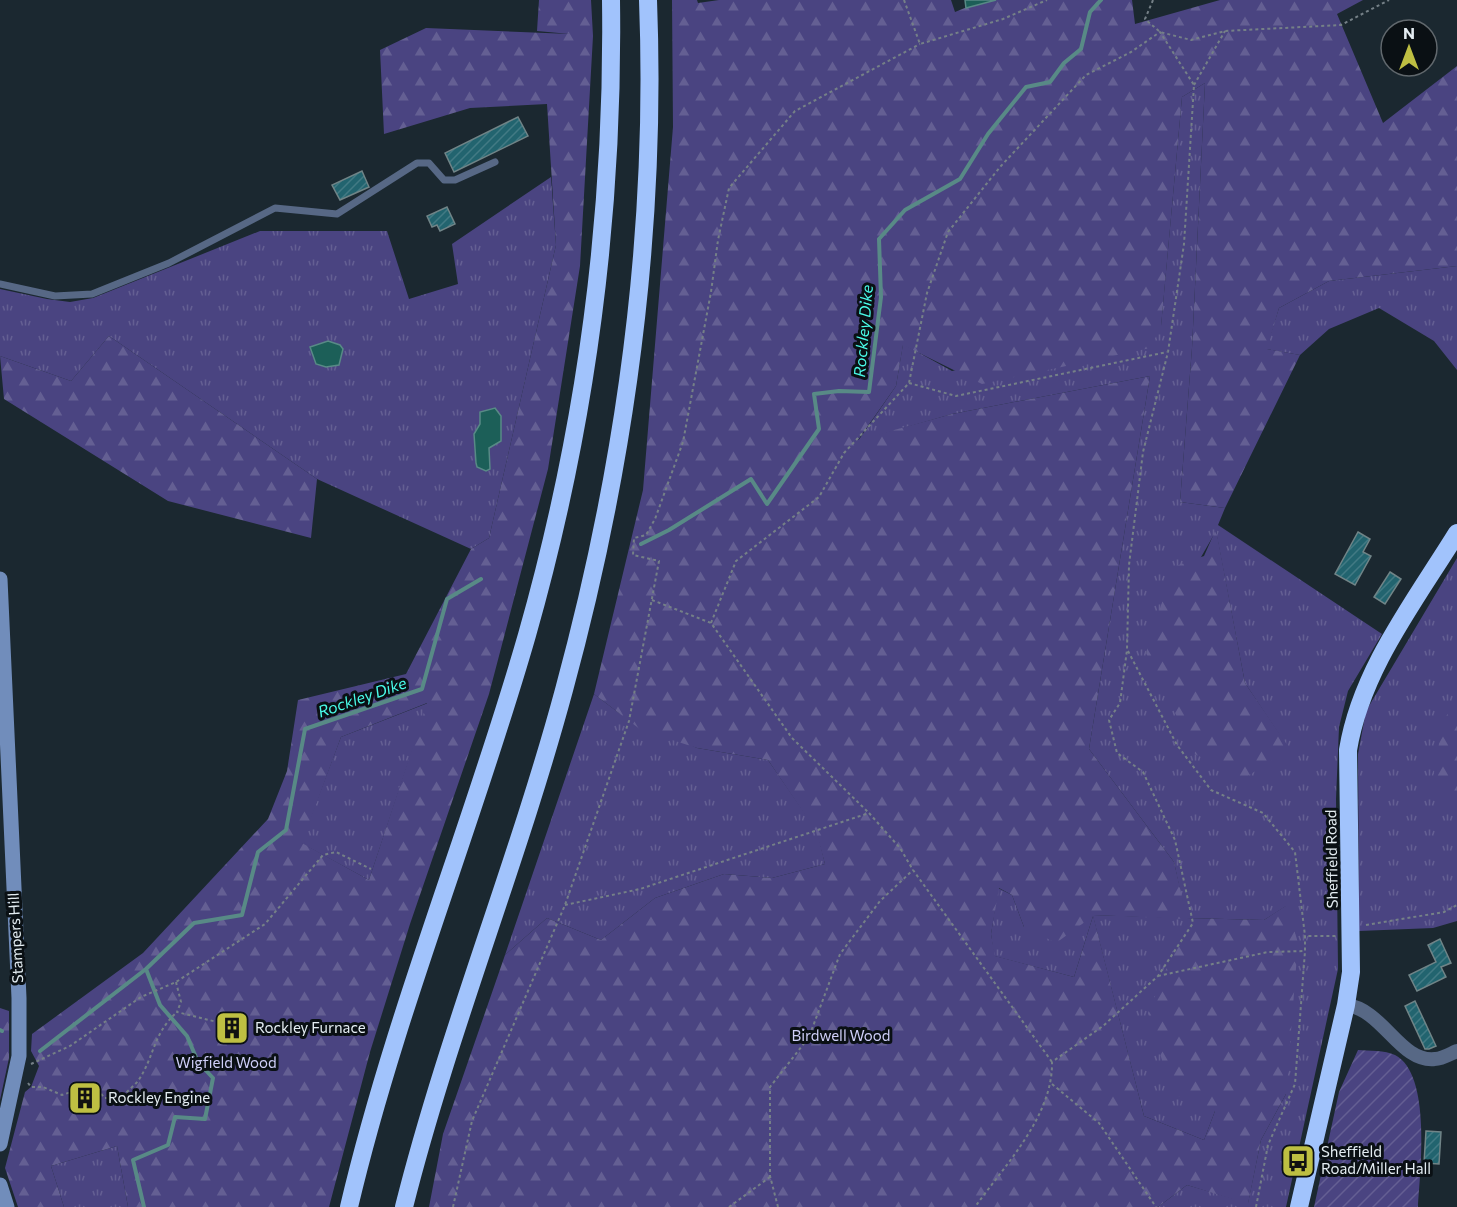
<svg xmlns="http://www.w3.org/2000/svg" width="1457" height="1207" font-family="Commissioner,sans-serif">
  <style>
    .grass { fill: url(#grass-tufts); fill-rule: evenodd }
    .forest { fill: url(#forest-firs); fill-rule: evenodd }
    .garden { fill: url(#garden-furrows) }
    .water { fill: #1c5f58; stroke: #588a86; stroke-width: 1.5 }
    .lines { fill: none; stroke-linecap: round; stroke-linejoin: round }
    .stream { stroke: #588a86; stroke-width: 4 }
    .building { fill: url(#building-hatch); stroke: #708487; stroke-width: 1.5 }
    .path { stroke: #758087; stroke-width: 2; stroke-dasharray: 3 3; stroke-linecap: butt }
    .lane { stroke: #576885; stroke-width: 7 }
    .street { stroke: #576885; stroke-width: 14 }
    .secondary { stroke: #718dbb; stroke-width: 15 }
    .highway { stroke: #a1c3fc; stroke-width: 18 }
    .labels { text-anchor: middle; stroke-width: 6; stroke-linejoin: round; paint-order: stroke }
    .street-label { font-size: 15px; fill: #e4edf2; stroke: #0a1014 }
    .poi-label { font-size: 15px; fill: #e4edf2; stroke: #0a1014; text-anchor: start }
    .park-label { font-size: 15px; fill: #cfcff8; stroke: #0a1014 }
    .water-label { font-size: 16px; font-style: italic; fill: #4afbe9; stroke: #0a1014 }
  </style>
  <defs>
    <pattern id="grass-tufts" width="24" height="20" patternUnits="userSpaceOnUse" patternTransform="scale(1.5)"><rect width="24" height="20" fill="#4a4481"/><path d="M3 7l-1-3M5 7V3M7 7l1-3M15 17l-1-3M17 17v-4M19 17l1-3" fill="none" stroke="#645f93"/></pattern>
    <pattern id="forest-firs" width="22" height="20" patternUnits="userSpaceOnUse" patternTransform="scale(1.5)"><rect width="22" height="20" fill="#4a4481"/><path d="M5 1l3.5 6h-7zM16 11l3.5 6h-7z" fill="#645f93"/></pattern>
    <pattern id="garden-furrows" width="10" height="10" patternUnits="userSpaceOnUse" patternTransform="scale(1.5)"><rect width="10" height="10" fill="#4a4481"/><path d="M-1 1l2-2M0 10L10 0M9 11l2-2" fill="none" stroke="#645f93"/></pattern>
    <pattern id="building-hatch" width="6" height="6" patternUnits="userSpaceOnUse" patternTransform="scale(1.5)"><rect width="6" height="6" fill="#22646f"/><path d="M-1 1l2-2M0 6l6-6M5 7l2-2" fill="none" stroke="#427a84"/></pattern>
  </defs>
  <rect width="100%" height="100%" fill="#1b2830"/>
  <path class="grass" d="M1205,83L1192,348L1180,502L1225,508L1218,525L1382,634L1348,691L1339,727L1336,799L1338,969L1286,1207H1158L1187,1185L1248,1203L1261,1140L1286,1094V906L1264,920L1187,918L1215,1111L1204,1140L1144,1116L1093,916L1074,977L994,956L991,934L998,888L1012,895L1024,927L1093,915L1186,918L1174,862L1089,749L1150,376L952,414L858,441L896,386L903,344L952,371L1161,326L1182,97ZM1216,531L1245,683L1289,749L1146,653Z
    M551,177L556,245L489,538L471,549L317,479L109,336L71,381L0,356V289L47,299L70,302L93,298L260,231H387L409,299L458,284L452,244Z
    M1457,266V370L1434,341L1379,308L1329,329L1300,355L1266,349L1279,308L1329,281Z
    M1457,558V921L1433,928L1359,931L1358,754L1366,711Z
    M594,694L619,713L697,748L768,760L817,831L825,864L772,878L724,874L655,898L601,940L547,918L505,955Z
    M428,703L369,880L301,843L341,737Z
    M117,1146L128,1207H64L51,1166Z"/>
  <path class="forest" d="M539,0H591L593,36L580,266L548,469L489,694L410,924L370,1052L329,1207H128L117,1146L51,1166L64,1207H18L5,1168L25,1092L31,1087L39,1066L31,1051L32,1034L143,953L268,819L287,771L298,700L406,674L471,549L489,538L556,245L547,104L470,108L384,134L380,50L426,28L570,34L537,31ZM427,703L369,880L302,843L341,737Z
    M672,0H697L698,3L719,0H951L955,12L984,0H1132L1135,24L1220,0H1363L1337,14L1383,123L1457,66V266L1329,281L1279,308L1267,349L1300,355L1225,508L1180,502L1192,348L1205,83L1182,97L1161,327L1150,348L982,384L903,345L896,386L858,440L952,414L1150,376L1089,749L1174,862L1187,918L1264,920L1287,905L1298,943L1286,1094L1261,1140L1248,1204L1187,1185L1158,1207H429L443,1134L505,955L547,918L601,940L655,898L724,874L772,878L825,864L816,831L768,760L697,748L641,730L594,694L643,490L673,127ZM999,888L1012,895L1024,927L1056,943L1093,916L1074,977L995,956L991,934ZM1093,915L1187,919L1148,1013L1172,1094L1215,1111L1204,1140L1144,1116Z
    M109,336L317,479L311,538L168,501L4,399L0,356L71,381Z
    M1216,529L1245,683L1290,749L1243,779L1195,754L1146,653L1173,567L1204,556Z
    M1457,702V804L1451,803L1432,785L1443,720Z
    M0,1008L9,1011V1058L0,1100Z"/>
  <path class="garden" d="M1358,1050C1369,1051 1385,1050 1395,1055C1432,1074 1420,1173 1418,1207H1314L1339,1092Z"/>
  <path class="water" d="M965,0H996L966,8Z
    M328,341L340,345L343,349L339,365L326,367L316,364L310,347Z
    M495,408L501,416V441L489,448L490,469L486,471L477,467L476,463L474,434L480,424V412Z"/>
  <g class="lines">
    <path class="stream" d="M641,544L669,530L751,479L767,504L819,429L814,394L839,391L869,392L881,297L879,239L905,210L960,179L988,134L1026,87L1050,82L1064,63L1081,49L1090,12L1101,0
      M0,1030L2,1031
      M40,1051L146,969L194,923L242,915L258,852L286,830L305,729L422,689L447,599L481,579
      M144,1207L133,1160L168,1145L175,1117L205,1119L213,1078L198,1062L187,1036L160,1005L146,969"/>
  </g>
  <path class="building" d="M518,117L528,136L454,172L445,153Z
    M362,171L369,187L340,200L332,185Z
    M447,207L455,224L440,231L437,225L432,227L427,216Z
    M1358,532L1370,539L1363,552L1371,556L1355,585L1335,574Z
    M1390,572L1401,579L1385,604L1374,597Z
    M1440,939L1451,963L1441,967L1446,977L1417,991L1409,975L1436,962L1428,945Z
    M1415,1001L1436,1046L1429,1049H1425L1405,1006Z
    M226,1017H239V1032L225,1031Z
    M91,1089L94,1101L79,1105L76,1094Z
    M1426,1131L1441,1132L1439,1164L1424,1163Z"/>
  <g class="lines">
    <path class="path" d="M904,0L920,44L1003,19L1047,0
      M1153,0L1145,19L1160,32L1191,40L1225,31L1341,25L1389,0
      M1194,85L1225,31
      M909,383L956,396L1167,352
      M652,600L711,623L792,738L869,813
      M711,623L736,561L819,497L844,453L909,383L927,293L948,232L1000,167L1086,75L1131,52L1160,32L1194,85L1184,244L1168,352L1143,452L1129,565L1127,650L1120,703L1109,720L1117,753L1143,772L1175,840L1193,923L1158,976L1103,1026L1052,1062C1053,1116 1005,1165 975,1207
      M1128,651L1177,745L1211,790L1263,813L1295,852L1305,936
      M565,905L640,889L869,813L900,848L913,870L1052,1062
      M1366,925L1444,912L1457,905
      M1158,976L1268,952L1305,951V936H1336
      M176,982L181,1002L177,1012L225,1024
      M31,1064L70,1046L141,997L176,982L265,924L323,855L336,852L371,869
      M28,1083L31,1087H43L62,1095L95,1084L104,1098H121C126,1092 133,1087 138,1081C155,1056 152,1035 177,1012
      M1052,1084L1099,1123L1156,1207
      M92,1095L99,1091
      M453,1207L472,1121L565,905L629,721L659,561L633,555L634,538L646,535L655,519L683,442L711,292L718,240L729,188L795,111L920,44
      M729,1207L770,1177
      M778,1207L770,1176V1087L809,1037L840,954L880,901L913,870
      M1256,1207L1268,1145L1295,1084L1305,951"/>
    <path class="lane" d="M0,284L55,296L92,294L169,263L275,208L337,214L417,163H429L444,180H455L495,162"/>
    <path class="street" d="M1346,1005C1383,1009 1400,1063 1435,1059C1442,1059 1450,1054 1457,1051"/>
    <path class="secondary" d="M0,579L19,998V1056L0,1144
      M0,1185L7,1207"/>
    <path class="highway" d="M349,1207C395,1012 472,827 527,635C586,428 614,215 611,0
      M404,1207C448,1032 517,864 564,690C625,466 657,232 648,0
      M1299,1207L1346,1005L1351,972L1348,750C1361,670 1415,601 1457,533"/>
  </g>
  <defs>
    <symbol id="building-square" viewBox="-11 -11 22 22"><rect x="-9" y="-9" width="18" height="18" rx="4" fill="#bebf42" stroke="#0a1014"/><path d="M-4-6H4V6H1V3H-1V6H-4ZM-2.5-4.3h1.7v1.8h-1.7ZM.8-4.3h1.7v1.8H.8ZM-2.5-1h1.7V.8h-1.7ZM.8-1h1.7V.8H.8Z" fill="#111"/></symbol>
    <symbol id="bus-square" viewBox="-11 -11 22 22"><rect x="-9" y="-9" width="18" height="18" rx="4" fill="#bebf42" stroke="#0a1014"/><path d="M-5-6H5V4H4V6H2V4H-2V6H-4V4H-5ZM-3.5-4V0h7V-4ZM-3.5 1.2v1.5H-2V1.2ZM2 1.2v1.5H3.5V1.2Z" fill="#111"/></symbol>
  </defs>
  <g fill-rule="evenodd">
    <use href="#building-square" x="213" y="1009" width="38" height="38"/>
    <use href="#building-square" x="66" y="1079" width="38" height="38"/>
    <use href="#bus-square" x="1279" y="1142" width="38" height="38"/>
  </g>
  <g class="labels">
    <g class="street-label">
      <text transform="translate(1332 859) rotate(-91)" y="5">Sheffield Road</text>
      <text transform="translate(16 938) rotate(-93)" y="5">Stampers Hill</text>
    </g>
    <g class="poi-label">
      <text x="255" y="1033">Rockley Furnace</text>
      <text x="108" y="1103">Rockley Engine</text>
      <text x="1321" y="1157">Sheffield<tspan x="1321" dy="17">Road/Miller Hall</tspan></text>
    </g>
    <g class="park-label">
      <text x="841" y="1041">Birdwell Wood</text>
      <text x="226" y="1068">Wigfield Wood</text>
    </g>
    <g class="water-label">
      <text transform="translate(863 331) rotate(-85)" y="6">Rockley Dike</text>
      <text transform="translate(362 697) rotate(-19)" y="6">Rockley Dike</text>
    </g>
  </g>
  <g transform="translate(1409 48)"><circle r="28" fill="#0a1014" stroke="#61686d" stroke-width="1.5"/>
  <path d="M0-4.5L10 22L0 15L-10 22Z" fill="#bebf42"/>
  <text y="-9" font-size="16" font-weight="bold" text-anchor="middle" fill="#e4edf2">N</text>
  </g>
</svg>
